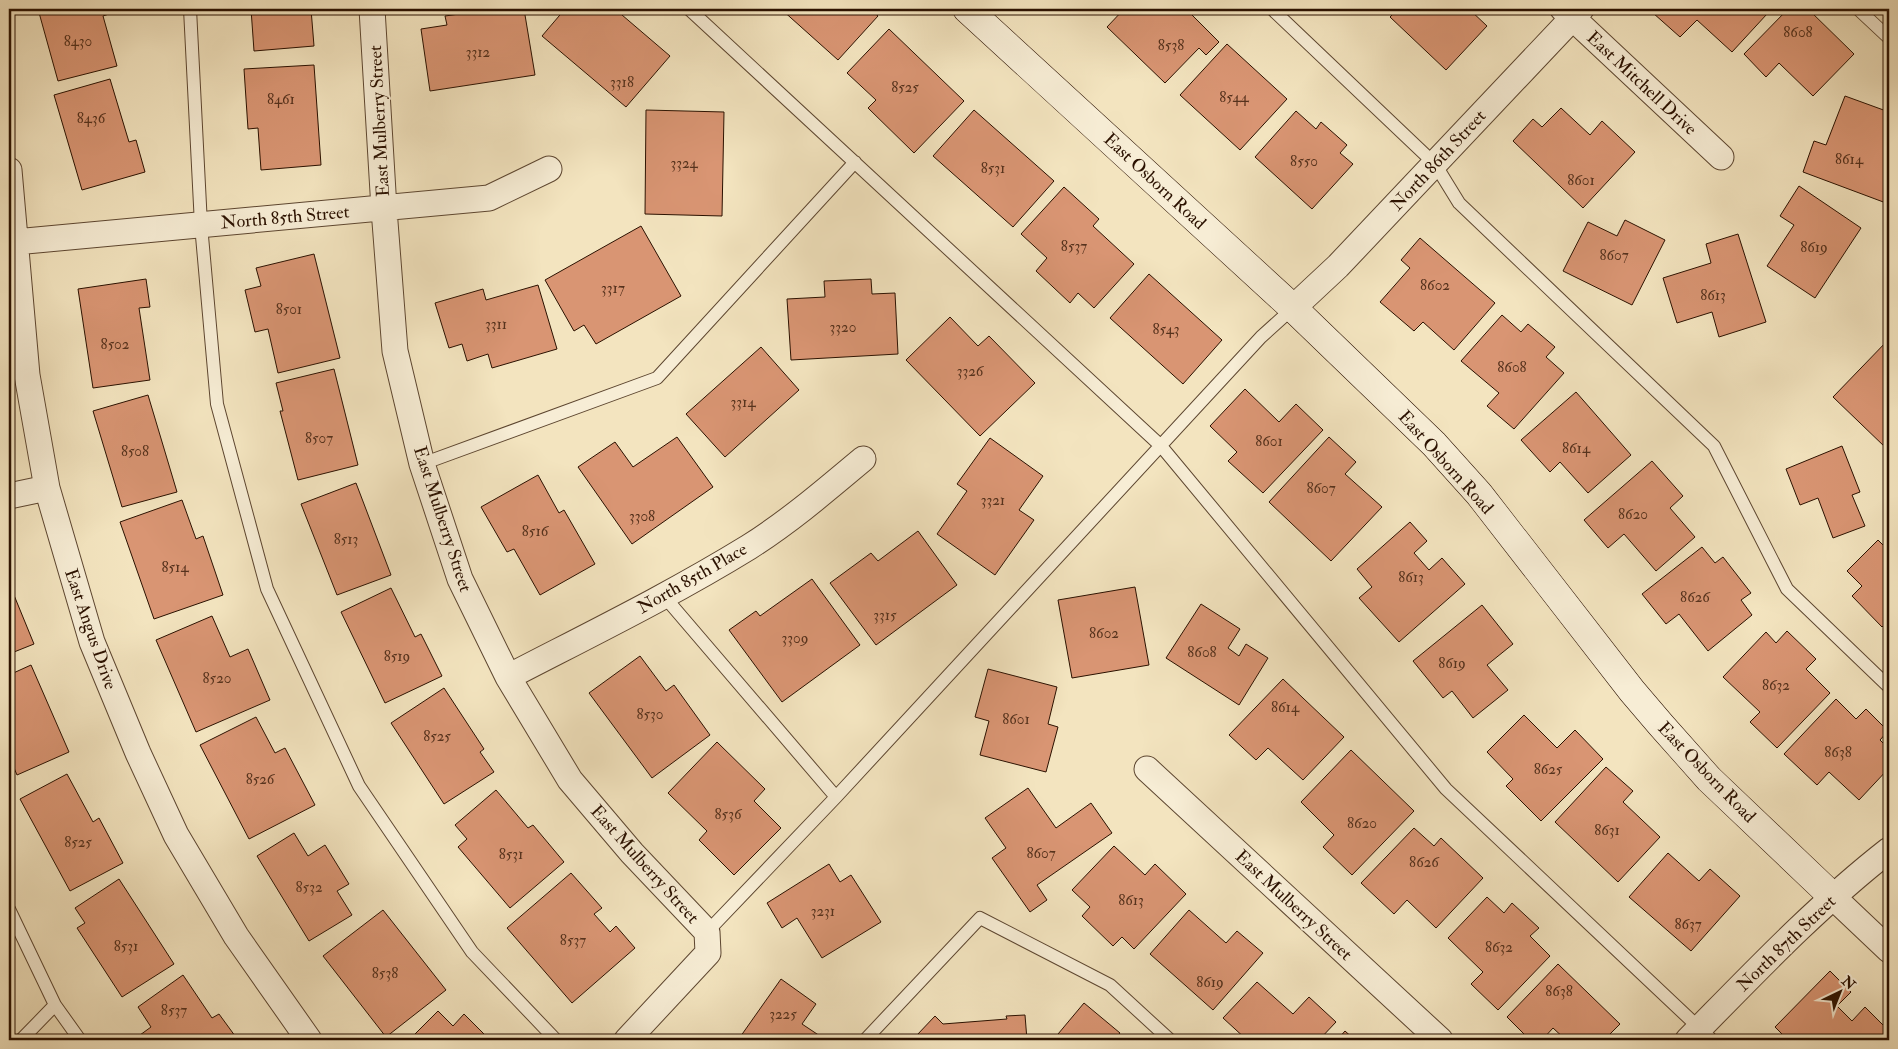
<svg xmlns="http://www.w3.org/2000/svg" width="1898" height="1049" font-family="'IM FELL Double Pica',serif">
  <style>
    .building { fill: #d99573; stroke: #2b1100 }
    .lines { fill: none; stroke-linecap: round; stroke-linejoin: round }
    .lane-casing { stroke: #5d4630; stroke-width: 14 }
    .street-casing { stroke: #5d4630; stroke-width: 27 }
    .secondary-casing { stroke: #2b1100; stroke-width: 29 }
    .lane { stroke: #f7edd5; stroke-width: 12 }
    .street { stroke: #f7edd5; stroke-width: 25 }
    .secondary { stroke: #f7edd5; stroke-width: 28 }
    .labels { text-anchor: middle; stroke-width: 4; stroke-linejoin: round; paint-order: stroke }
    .number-label { font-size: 15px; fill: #56321d }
    .street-label { font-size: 18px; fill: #2b1100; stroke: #f7edd5 }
  </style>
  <rect width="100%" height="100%" fill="#f3e4bf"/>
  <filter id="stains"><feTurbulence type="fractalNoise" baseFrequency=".004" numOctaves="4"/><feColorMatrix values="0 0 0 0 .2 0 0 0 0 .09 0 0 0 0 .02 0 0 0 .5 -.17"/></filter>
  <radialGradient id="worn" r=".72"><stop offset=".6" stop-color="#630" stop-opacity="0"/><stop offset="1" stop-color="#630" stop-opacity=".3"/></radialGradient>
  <path class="building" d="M38,9H114L115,12L103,16L117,66L58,81Z
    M251,9H311L314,46L254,51Z
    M495,9H524L535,75L430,91L421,29L447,25L445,16Z
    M565,9H615L670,56L626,107L542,36Z
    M781,9H870L878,16L838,60Z
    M1124,9H1190L1188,11L1219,42L1206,55L1199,48L1165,83L1107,27Z
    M1398,9H1469L1487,26L1446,70L1390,17Z
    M1657,9H1761L1767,14L1732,52L1697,20L1680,37L1653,13Z
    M1788,9H1808L1854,54L1813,96L1779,63L1766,77L1744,54Z
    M889,29L964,101L914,153L868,108L876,100L847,73Z
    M1227,44L1287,99L1240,150L1180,95Z
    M314,65L321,165L261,170L258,128L248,129L244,69Z
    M110,79L129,142L136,140L145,172L82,190L54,95Z
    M1845,96L1889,112V193L1886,203L1803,172L1814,141L1826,145Z
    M1561,108L1590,135L1602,121L1635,152L1583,208L1513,141L1533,119L1542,127Z
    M646,110L724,112L722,216L645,214Z
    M974,110L1054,181L1013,227L933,156Z
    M1296,111L1316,129L1321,122L1347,145L1340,153L1353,164L1312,209L1255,157Z
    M1799,186L1861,228L1815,298L1767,266L1794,225L1780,216Z
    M1064,187L1099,219L1093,226L1134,264L1094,308L1078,293L1070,303L1036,271L1047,258L1021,234Z
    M1625,220L1665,240L1632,305L1563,271L1588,222L1617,236Z
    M641,226L681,296L596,344L584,325L574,331L545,280Z
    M1738,234L1766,322L1719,337L1712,312L1677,323L1663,278L1711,263L1706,244Z
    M1420,238L1495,303L1454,350L1423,322L1414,331L1380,302L1410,268L1401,260Z
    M314,254L340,358L278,373L268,329L255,332L245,290L261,286L256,268Z
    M1149,274L1222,340L1183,384L1110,318Z
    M146,279L150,307L139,308L150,380L93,388L78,289Z
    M871,279L872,294L895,293L898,354L791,360L787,299L825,297L824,281Z
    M538,285L557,349L492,368L488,354L467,361L462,344L449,348L435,303L483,289L486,300Z
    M1502,315L1521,332L1528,324L1555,347L1546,357L1564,373L1514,429L1487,406L1499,393L1461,361Z
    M950,317L978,346L989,336L1035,383L980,436L906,360Z
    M1889,339V444L1886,448L1833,397Z
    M761,347L799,390L725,457L686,414Z
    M334,369L358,465L298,480L280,411H283L276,383Z
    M1245,389L1279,422L1296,404L1323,430L1263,493L1228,461L1237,452L1210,426Z
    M1576,392L1631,455L1588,493L1560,462L1550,472L1521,440Z
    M148,395L177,492L122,507L93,411Z
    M677,437L713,487L632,544L578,467L615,442L633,467Z
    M1329,437L1356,462L1345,474L1382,507L1331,561L1269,502Z
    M990,438L1043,476L1019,510L1034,520L995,575L937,534L967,491L957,484Z
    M1842,446L1860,492L1852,495L1865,526L1833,538L1818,498L1800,505L1786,469Z
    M1652,461L1683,496L1670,508L1695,537L1656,571L1624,534L1608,548L1584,520Z
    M538,475L559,513L564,510L595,564L540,595L514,549L507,552L481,507Z
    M356,483L391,575L337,595L301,504Z
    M182,500L196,539L203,536L223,595L154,619L120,522Z
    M1410,522L1427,541L1414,553L1429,570L1442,558L1465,584L1399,642L1359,598L1372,587L1357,569Z
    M918,531L957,585L876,645L830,583L871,553L878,561Z
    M1878,540L1889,551V620L1882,627L1852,596L1862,586L1847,571Z
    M1702,547L1715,563L1723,557L1751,593L1741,600L1752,615L1708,651L1679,614L1666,624L1642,594Z
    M812,579L860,645L782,702L729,630L756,611L760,616Z
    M9,583L34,644L9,654Z
    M1135,587L1149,665L1072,678L1058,600Z
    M391,588L415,637L421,634L442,676L385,703L341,612Z
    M1201,604L1240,629L1228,648L1239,656L1246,644L1268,658L1239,705L1166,658Z
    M1482,605L1513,644L1487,665L1508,690L1473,718L1452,691L1443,698L1413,661Z
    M212,616L230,657L248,649L270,700L196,732L156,640Z
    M1787,631L1816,659L1806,669L1830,693L1777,748L1750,722L1760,712L1723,677L1766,632L1776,643Z
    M640,656L666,691L674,685L710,735L652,778L589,693Z
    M31,665L69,752L17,775L9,756V675Z
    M988,669L1057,687L1048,724L1058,727L1046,772L980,755L989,721L975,717Z
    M1283,679L1344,737L1303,780L1268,748L1256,760L1229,735Z
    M444,688L484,749L480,752L494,772L444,804L391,723Z
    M1836,699L1856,719L1866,709L1888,731L1880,740L1889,749V768L1859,800L1829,772L1817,785L1784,754Z
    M1524,715L1557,748L1575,730L1603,759L1541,821L1506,786L1513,779L1487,752Z
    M256,717L275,753L285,748L315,805L249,839L200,745Z
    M717,742L765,789L754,801L781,828L734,875L699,840L707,831L668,793Z
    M1351,750L1414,811L1352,875L1323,847L1334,835L1301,802Z
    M1606,767L1633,791L1623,802L1660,837L1618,882L1555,822Z
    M67,774L93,822L99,818L123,863L70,891L20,799Z
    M1028,788L1056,828L1091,803L1112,833L1037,885L1047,900L1030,912L992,858L1006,848L985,818Z
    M496,790L528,828L533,825L564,862L510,908L458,847L467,839L455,825Z
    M1414,828L1434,846L1441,838L1483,878L1436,928L1407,900L1394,914L1361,883Z
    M294,833L308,856L325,845L349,884L337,891L352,915L309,941L257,856Z
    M1114,846L1145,875L1155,864L1186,894L1134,949L1122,937L1113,946L1082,916L1090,907L1072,890Z
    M1668,853L1699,881L1710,869L1740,896L1691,951L1629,897Z
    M829,864L840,882L851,875L881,922L822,958L797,918L782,928L767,903Z
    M571,873L602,908L594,914L610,932L616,926L635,948L572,1003L507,928Z
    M119,879L174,964L122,997L77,928L85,923L75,908Z
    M1487,897L1504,913L1512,903L1539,928L1530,936L1550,956L1498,1010L1471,984L1483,972L1448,938Z
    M383,910L446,990L386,1037L323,956Z
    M1189,910L1226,943L1237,931L1263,953L1213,1010L1150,954Z
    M1558,964L1620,1024L1604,1040H1566L1553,1028L1542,1040H1530L1507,1017Z
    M1830,971L1851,992L1837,1006L1852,1021L1865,1007L1889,1031L1880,1040H1788L1775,1027Z
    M183,975L212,1018L219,1014L238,1040H144L140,1035L151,1027L138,1007Z
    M781,979L816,1004L802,1024L820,1036L817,1040H738Z
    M1257,982L1293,1014L1309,997L1336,1022L1319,1040H1247L1223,1018Z
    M1084,1003L1120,1033L1114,1040H1053Z
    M438,1011L453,1026L464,1014L490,1040H409Z
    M1025,1015L1027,1040H923L917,1035L935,1016L943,1024L1007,1019L1006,1016Z
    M1345,1031L1355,1040H1337Z"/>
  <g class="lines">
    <defs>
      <path id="lane" d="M190,9L201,225L217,404L267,589L359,786L472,952L556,1040
        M689,9L1161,446L1446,789L1712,1040
        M1272,9L1435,164L1459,203L1714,446L1787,589L1889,687
        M1858,9L1889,38
        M422,464L657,378L855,162
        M663,595L836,797
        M9,909L55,1005L80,1040
        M707,932L836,797L1261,337L1293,308
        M21,1040L55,1005
        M865,1040L980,918L1110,985L1170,1040"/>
      <path id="street" d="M372,9L384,209L395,351L422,464L460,579L508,677L570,780L632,853L707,932L708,953L627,1040
        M1563,9L1721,157
        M9,170L27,375L47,488L92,642L138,753L176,835L236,936L309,1040
        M15,242L489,198L549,169
        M1293,308L1338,266L1581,9
        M9,496L47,488
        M508,677C589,635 671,595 749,547C790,521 826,490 863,459
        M1147,769L1440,1040
        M1832,896L1889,950
        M1688,1040C1753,974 1816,907 1889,850"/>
      <path id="secondary" d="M967,9L1293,308L1434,444L1479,494L1632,691L1661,725L1709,779L1832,896"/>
    </defs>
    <use href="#lane" class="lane-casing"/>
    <use href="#street" class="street-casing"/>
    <use href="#secondary" class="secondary-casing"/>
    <use href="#lane" class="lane"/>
    <use href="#street" class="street"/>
    <use href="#secondary" class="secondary"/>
  </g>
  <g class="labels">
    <g class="number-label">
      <text x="1798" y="37">8608</text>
      <text x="78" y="46">8430</text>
      <text x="1171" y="50">8538</text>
      <text x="478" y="57">3312</text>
      <text x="622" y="87">3318</text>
      <text x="905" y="92">8525</text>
      <text x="1234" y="102">8544</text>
      <text x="281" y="104">8461</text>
      <text x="91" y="123">8436</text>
      <text x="1849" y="164">8614</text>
      <text x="1304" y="166">8550</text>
      <text x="684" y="168">3324</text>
      <text x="993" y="173">8531</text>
      <text x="1581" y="185">8601</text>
      <text x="1074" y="251">8537</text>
      <text x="1814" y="252">8619</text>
      <text x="1614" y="260">8607</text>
      <text x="1435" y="290">8602</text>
      <text x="613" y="293">3317</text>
      <text x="1713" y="300">8613</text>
      <text x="289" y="314">8501</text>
      <text x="496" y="329">3311</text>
      <text x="843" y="332">3320</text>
      <text x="1166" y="334">8543</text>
      <text x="115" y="349">8502</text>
      <text x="1512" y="372">8608</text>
      <text x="970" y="376">3326</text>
      <text x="743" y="407">3314</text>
      <text x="319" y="443">8507</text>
      <text x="1269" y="446">8601</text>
      <text x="1576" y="453">8614</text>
      <text x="135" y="456">8508</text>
      <text x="1321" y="493">8607</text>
      <text x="993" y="505">3321</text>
      <text x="1633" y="519">8620</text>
      <text x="642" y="521">3308</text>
      <text x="535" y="536">8516</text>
      <text x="346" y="544">8513</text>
      <text x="175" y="572">8514</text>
      <text x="1411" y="582">8613</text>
      <text x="1695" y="602">8626</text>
      <text x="885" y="620">3315</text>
      <text x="1104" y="638">8602</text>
      <text x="795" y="643">3309</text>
      <text x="1202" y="657">8608</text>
      <text x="397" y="661">8519</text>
      <text x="1452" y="668">8619</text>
      <text x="217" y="683">8520</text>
      <text x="1776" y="690">8632</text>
      <text x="1285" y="712">8614</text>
      <text x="650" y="719">8530</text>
      <text x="1016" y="724">8601</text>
      <text x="437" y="741">8525</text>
      <text x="1838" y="757">8638</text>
      <text x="1548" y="774">8625</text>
      <text x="260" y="784">8526</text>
      <text x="728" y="819">8536</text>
      <text x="1362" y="828">8620</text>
      <text x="1607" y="835">8631</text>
      <text x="78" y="847">8525</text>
      <text x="1041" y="858">8607</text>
      <text x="511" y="859">8531</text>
      <text x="1424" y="867">8626</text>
      <text x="309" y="892">8532</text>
      <text x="1131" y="905">8613</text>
      <text x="823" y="916">3231</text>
      <text x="1688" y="929">8637</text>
      <text x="573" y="945">8537</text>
      <text x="126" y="951">8531</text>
      <text x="1499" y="952">8632</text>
      <text x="385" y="978">8538</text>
      <text x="1210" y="987">8619</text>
      <text x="1559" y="996">8638</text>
      <text x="174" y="1015">8537</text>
      <text x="783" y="1019">3225</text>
    </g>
    <g class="street-label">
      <text transform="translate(1642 83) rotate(43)" y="6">East Mitchell Drive</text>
      <text transform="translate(379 121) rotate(-93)" y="6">East Mulberry Street</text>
      <text transform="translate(1438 160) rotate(-47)" y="6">North 86th Street</text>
      <text transform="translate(1155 181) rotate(43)" y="6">East Osborn Road</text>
      <text transform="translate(285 217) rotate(-5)" y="6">North 85th Street</text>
      <text transform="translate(1446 462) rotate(48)" y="6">East Osborn Road</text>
      <text transform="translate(443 519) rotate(72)" y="6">East Mulberry Street</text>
      <text transform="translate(692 578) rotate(-30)" y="6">North 85th Place</text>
      <text transform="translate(91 629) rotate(71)" y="6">East Angus Drive</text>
      <text transform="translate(1707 772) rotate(46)" y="6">East Osborn Road</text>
      <text transform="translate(645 864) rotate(48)" y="6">East Mulberry Street</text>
      <text transform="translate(1294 905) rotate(43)" y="6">East Mulberry Street</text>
      <text transform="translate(1786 943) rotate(-44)" y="6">North 87th Street</text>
    </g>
  </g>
  <rect width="1898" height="1049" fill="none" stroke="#f3e4bf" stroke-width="30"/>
  <rect x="10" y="10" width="1878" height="1029" fill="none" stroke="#2b1100" stroke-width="2.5"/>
  <rect x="15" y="15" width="1868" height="1019" fill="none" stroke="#2b1100"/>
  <g transform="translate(1840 992) rotate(43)" stroke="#f7edd5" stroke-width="4" paint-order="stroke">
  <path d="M0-4L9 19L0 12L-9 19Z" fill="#2b1100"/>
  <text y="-8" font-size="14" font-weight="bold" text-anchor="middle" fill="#2b1100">N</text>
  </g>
  <rect width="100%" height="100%" filter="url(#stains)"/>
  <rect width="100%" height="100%" fill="url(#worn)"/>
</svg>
